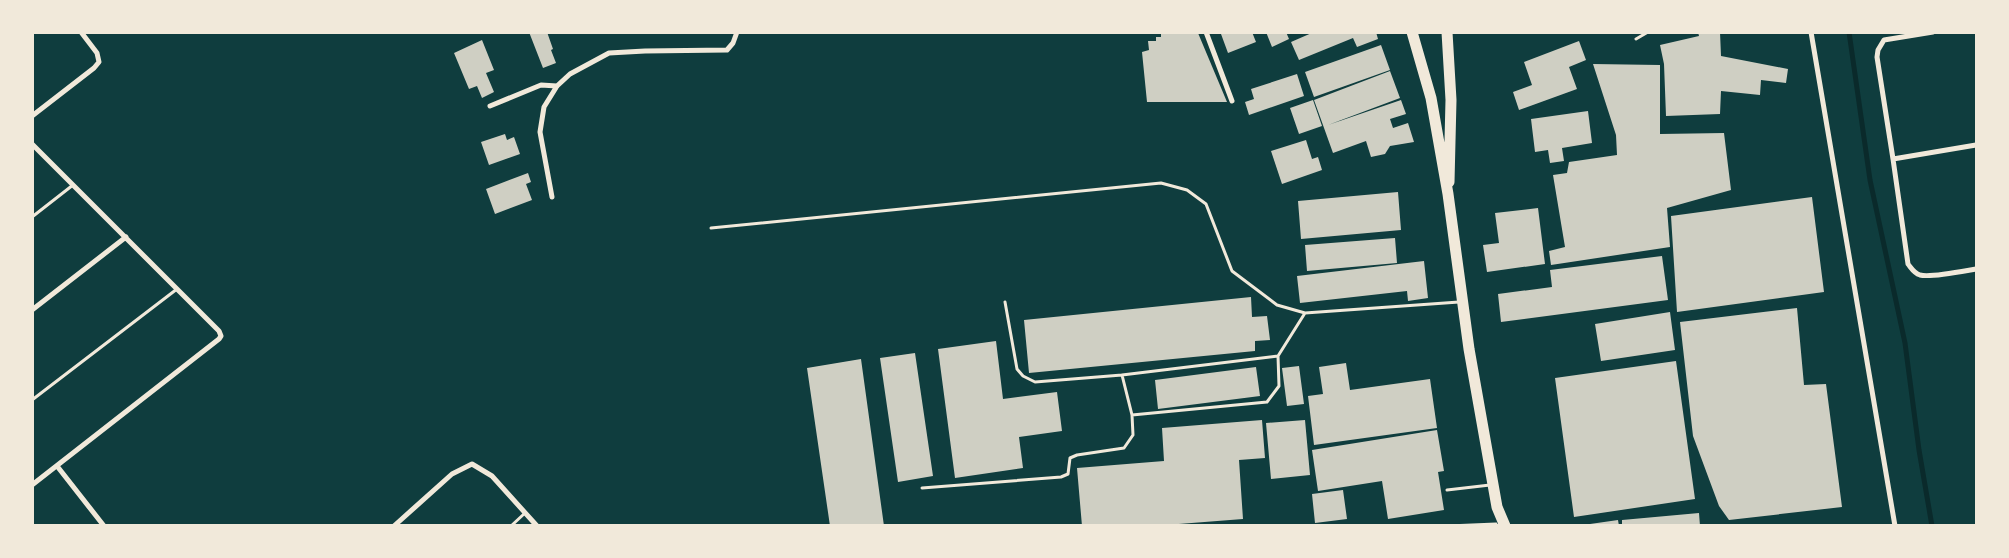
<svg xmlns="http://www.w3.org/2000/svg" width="2009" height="558" font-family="Ubuntu,sans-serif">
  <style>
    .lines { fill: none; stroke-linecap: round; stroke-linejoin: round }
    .stream { stroke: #0a2a2b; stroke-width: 5 }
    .building { fill: #cfcfc3 }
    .service { stroke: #f1e9da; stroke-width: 3 }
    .minor { stroke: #f1e9da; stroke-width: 5 }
    .primary { stroke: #f1e9da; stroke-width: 11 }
  </style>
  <rect width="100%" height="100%" fill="#0f3d3e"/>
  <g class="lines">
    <path class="stream" d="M1849,32L1870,180L1905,343L1919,450L1932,526"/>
  </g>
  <path class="building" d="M529,32H547L553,49L551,50L556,63L543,68Z
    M1225,32H1252L1256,42L1228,53L1221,34Z
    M1266,32H1286L1289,39L1272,47Z
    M1314,32H1376L1378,39L1357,47L1353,38L1299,60L1291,42Z
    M1698,32H1720L1721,56L1788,69L1786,83L1761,80L1760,95L1721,91L1720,114L1666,116L1664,64L1660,45L1699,36Z
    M1198,33L1227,102H1147L1142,52L1149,50L1148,41H1156V37H1161V34Z
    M482,40L494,70L486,73L494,92L482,98L477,86L469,89L454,53Z
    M1579,41L1586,60L1569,67L1577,89L1519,110L1513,92L1532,85L1524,62Z
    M1381,45L1390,70L1314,97L1305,72Z
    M1593,64L1660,65V134L1724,133L1731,190L1667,208L1670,247L1551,265L1549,251L1565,247L1553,175L1567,173L1569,162L1617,155L1616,135Z
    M1390,71L1400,98L1328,125L1401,100L1406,114L1390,119L1393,128L1408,123L1414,142L1390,146L1385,154L1371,157L1366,141L1333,153L1314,100Z
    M1297,74L1304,96L1249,115L1245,102L1254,99L1251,89Z
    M1313,100L1322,126L1299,134L1290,108Z
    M1588,111L1592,143L1562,148L1564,161L1550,163L1548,150L1535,152L1531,119Z
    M505,134L507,140L514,137L520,154L489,165L481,142Z
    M1306,140L1312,159L1318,157L1322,170L1282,184L1271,151Z
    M528,173L531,182L526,184L532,200L495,214L486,189Z
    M1398,192L1401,230L1301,239L1298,201Z
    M1812,197L1824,292L1677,312L1671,216Z
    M1538,208L1545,264L1487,272L1483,245L1499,243L1495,213Z
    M1395,238L1397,263L1307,271L1305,245Z
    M1662,256L1668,300L1501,322L1498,294L1552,287L1550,270Z
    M1424,261L1428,298L1408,301L1407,291L1300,303L1297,276Z
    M1251,297L1252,317L1267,316L1270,340L1255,341V351L1029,373L1024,320Z
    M1797,308L1804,385L1826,384L1842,507L1729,520L1719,506L1693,436L1680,322Z
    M1670,312L1675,350L1601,361L1595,324Z
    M996,341L1003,399L1057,392L1062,431L1019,437L1023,468L955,478L938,349Z
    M915,353L933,476L898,482L880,358Z
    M861,359L884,526H830L807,368Z
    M1676,361L1695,499L1574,517L1555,378Z
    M1346,363L1350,390L1430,379L1437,428L1314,445L1308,396L1323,394L1319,367Z
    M1299,366L1304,404L1287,406L1282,368Z
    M1256,367L1260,396L1158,409L1155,380Z
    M1262,420L1265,458L1239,460L1243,519L1153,526H1082L1077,468L1164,461L1162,428Z
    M1305,420L1310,475L1271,479L1266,423Z
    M1437,430L1444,471L1438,472L1444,510L1388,519L1382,481L1318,491L1312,450Z
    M1343,490L1347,519L1315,523L1312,494Z
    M1699,513L1700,526H1622V520Z
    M1618,520L1619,526H1590V524Z"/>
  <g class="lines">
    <path class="service" d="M32,33L33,32
      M1636,39L1648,32
      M32,217L73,185
      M711,228L1161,183L1187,190L1206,204L1232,271L1277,305L1305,313L1459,302
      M1005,302L1017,369L1023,376L1035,382L1122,375
      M32,400L177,289
      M1132,415L1122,375L1278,356
      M922,488L1061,477L1068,474L1070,458L1077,455L1124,448L1133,435L1132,415L1267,402L1279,386L1278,356L1305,313
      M1447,490L1490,485
      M511,526L525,513
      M1448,526L1496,524"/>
    <path class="minor" d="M1206,32L1232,101
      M1811,32L1895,526
      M490,106L541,85L557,86
      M32,116L94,68L99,62L97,53L81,32
      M32,144L219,331L221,336L219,339L32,485
      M1976,145L1893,159L1908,264C1912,269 1914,273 1920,275C1930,278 1964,271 1976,269
      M1893,159L1877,57L1878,50L1884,40L1933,32
      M552,197L540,132L544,107L557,86L570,74L609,53L645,51L727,50L733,43L737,32
      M32,310L126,237
      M57,466L104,526
      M394,526L452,474L472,464L492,476L537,526"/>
    <path class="primary" d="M1412,32L1431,98L1448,194L1469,349L1497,507L1505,526
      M1447,32L1451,100L1449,182"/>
  </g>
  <rect width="2009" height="558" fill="none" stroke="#f1e9da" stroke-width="68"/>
</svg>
